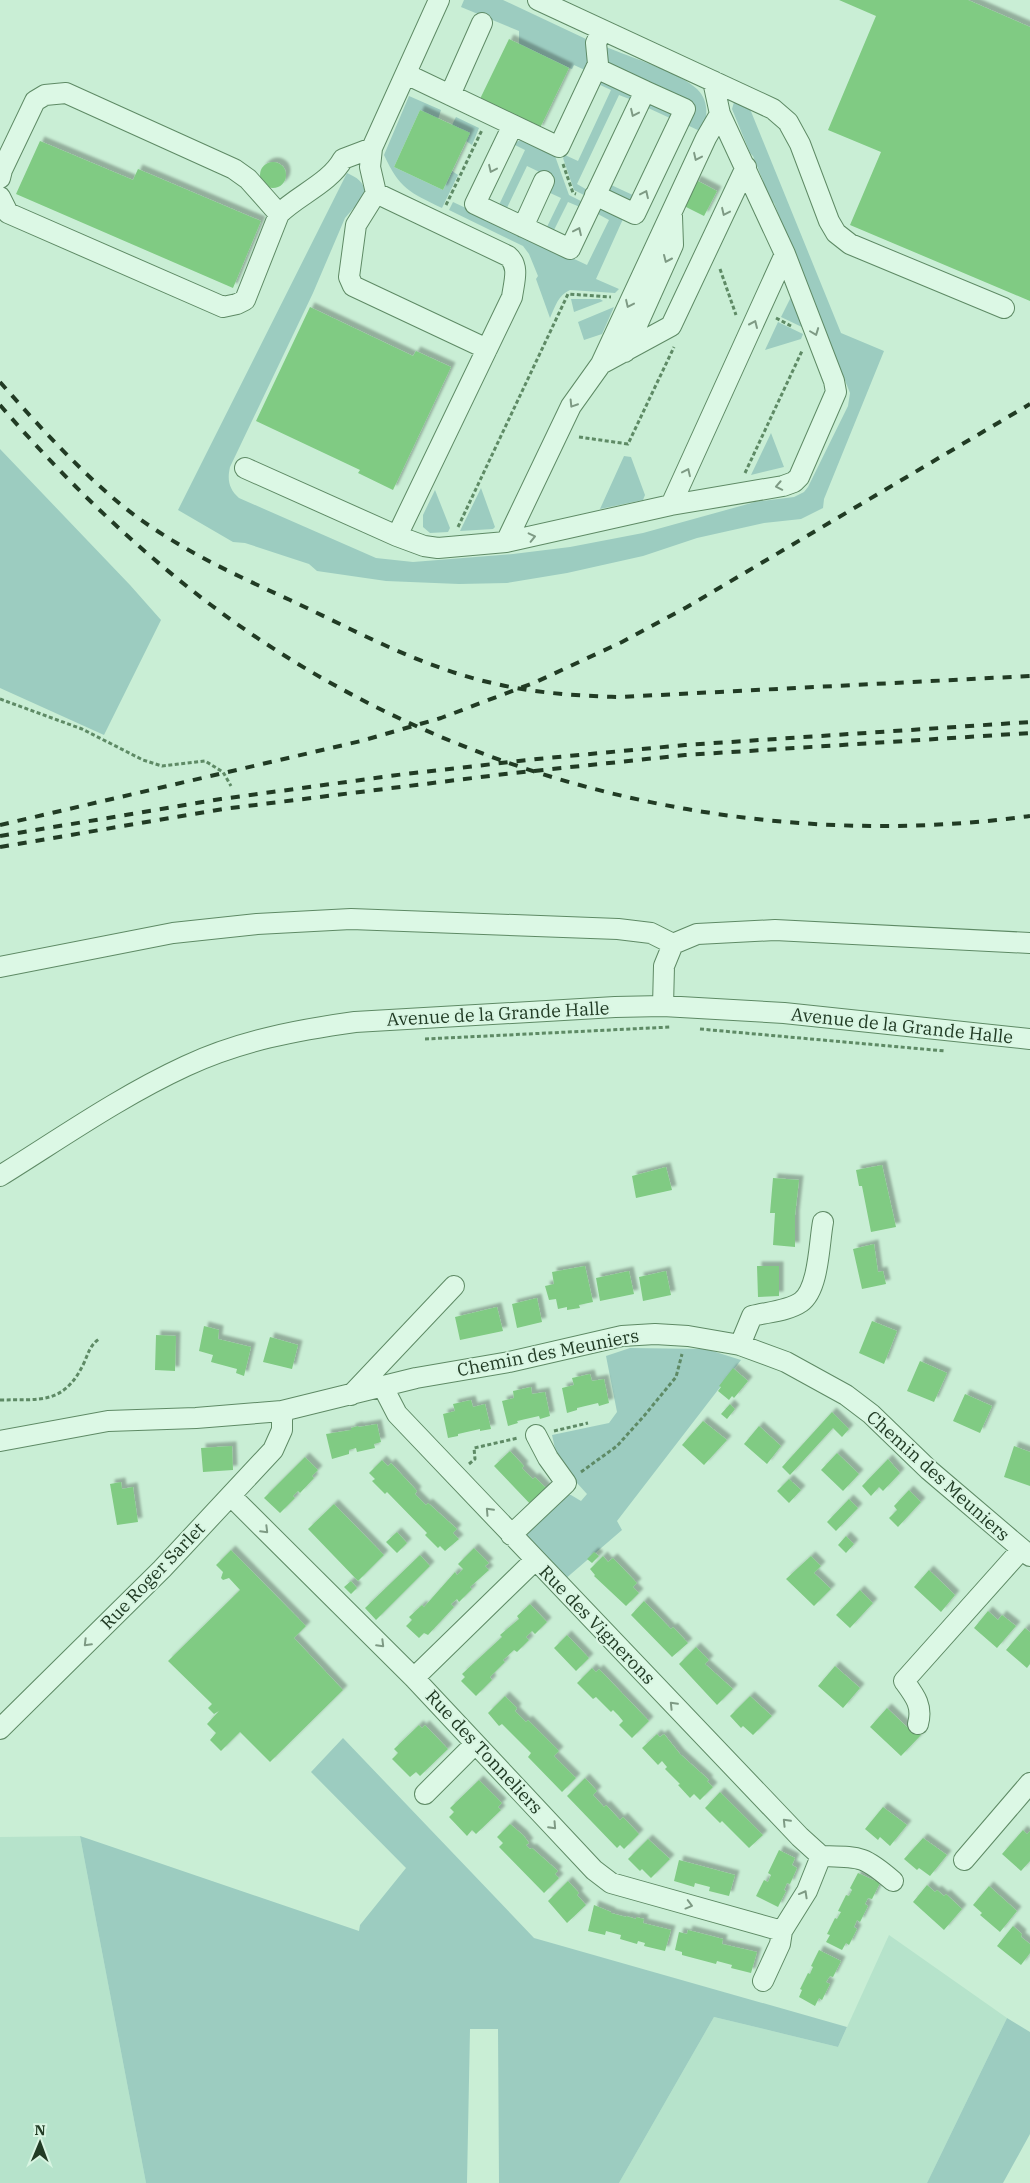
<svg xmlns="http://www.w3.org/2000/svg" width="1030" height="2183" font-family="'IBM Plex Serif',serif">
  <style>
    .farmland { fill: #b6e3cb }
    .green { fill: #9cccc0 }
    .building { fill: #80cb83; filter: url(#shadow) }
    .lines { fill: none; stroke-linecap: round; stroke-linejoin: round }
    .minor-casing { stroke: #5e8a65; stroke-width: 22 }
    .path { stroke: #5e8a65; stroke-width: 3; stroke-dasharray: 4 2.5; stroke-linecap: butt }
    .minor { stroke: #dcf8e5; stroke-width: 20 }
    .rail { stroke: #213b24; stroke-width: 4; stroke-dasharray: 9 9; stroke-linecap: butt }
    .oneway { stroke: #7e9a84 }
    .labels { text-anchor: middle; stroke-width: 4; stroke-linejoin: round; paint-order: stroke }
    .street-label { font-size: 18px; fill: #213b24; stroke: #d8f5e2 }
  </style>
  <defs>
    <filter id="shadow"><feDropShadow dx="4.5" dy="-4.5" stdDeviation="1" flood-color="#0004"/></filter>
  </defs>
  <rect width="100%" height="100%" fill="#c9eed5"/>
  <path class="farmland" d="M80,1836L146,2183H0V1837Z
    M889,1935L1007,2018L927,2183H619L714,2017L838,2047Z"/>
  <path class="green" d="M464,0H503L586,39L590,62L587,71L574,65L572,69L569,68L519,44V31L461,7Z
    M606,47C628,56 682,74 697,89C709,100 708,118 702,132L687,125L610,66L604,55Z
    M602,81L632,93V100L619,95L577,184L589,191L586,196L574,190L563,158L565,155L578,161L611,90L598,84Z
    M409,96L441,110L438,119L420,110L394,167L443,190L452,171L458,175L442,208C409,192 400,189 384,155Z
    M734,102L750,109L841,333L884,351L824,499L823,508L801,519L764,523L697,538L643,556L567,573L507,583L459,584L386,581L317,571L309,564L245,543L233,542L178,510L347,173C358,178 366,183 364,196L345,218L313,293L230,467C227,480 229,489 239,498L376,558L413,562L513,554L570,547L643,533L755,502L794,497L804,492L808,487L848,406L850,393L774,203L771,201L753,156L750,153L732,109Z
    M649,103L672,112V119L646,107Z
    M456,117L479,128L472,145L466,141L452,125Z
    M520,140L555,156L569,195L583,202L580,207L568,202L553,232L546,229L561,198L548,192L554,179L527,166L506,210L498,207L525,150L513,144Z
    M609,184L635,196L633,201L610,192Z
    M453,202L587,265L609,220L596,213L599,208L623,219L596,279L619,289L615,293L570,290C558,295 555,307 550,318L536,279L538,276L529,254L523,246L449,210Z
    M792,295L806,329L781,317Z
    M571,299H600L603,301L574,312Z
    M614,307L602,334L584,340L578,322Z
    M778,322L803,334L801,339L765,350Z
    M771,433L784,467L751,475Z
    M0,449L130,585L161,620L104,735L0,688Z
    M624,456L631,457L645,495L643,500L600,509Z
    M481,488L495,527L493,529L460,531Z
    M435,490L450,528L448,532L430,533L423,527V515Z
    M630,1348L706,1349L741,1360L617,1521L622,1530L564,1580L520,1538L561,1495H571L581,1501L587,1494L558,1462L552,1435L609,1423L617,1412L606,1356Z
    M343,1738L534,1938L847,2027L838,2047L714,2017L619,2183H499L498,2029H470L467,2183H146L80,1836L359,1931L360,1925L406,1868L311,1772Z
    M1007,2018L1030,2032V2134L1003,2183H927Z"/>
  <path class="building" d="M839,0H968L1030,27V301L850,225L881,152L828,130L876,16Z
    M509,39L569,68L539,130L479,101Z
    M420,110L470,133L443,190L394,167Z
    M40,141L133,180L138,169L261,221L233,288L16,194Z
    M260 175a13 13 0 1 1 26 0a13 13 0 1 1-26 0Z
    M696,180L717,191L704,216L684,206Z
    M310,307L413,356L416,351L451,367L393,490L358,473L360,470L256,421Z
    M882,1165L896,1227L871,1232L862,1186H859L856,1170Z
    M666,1167L672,1190L636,1198L632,1176Z
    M773,1178L799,1180L795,1215V1247L773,1245L775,1213H770Z
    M874,1244L878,1272L883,1271L886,1284L862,1289L853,1249Z
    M585,1266L593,1302L579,1305L580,1308L567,1310V1307L558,1309L556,1299L549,1300L545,1286L554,1284L552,1272Z
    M757,1266H779V1296L758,1297Z
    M629,1271L634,1294L600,1301L596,1278Z
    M666,1271L671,1295L643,1301L639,1277Z
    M537,1298L542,1322L517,1328L512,1304Z
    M497,1307L503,1331L460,1340L455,1317Z
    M872,1321L897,1331L884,1364L859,1353Z
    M204,1326L219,1330L218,1339L251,1347L244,1376L236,1373L237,1369L211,1362L213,1355L199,1351Z
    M156,1335L176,1336L175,1371L155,1370Z
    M270,1337L298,1345L292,1369L263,1362Z
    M920,1361L947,1373L934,1402L907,1391Z
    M733,1368L748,1381L734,1398L732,1396L729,1400L718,1391L721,1387L719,1386Z
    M590,1374L592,1381L604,1379L609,1403L599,1406L598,1403L577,1408V1410L567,1413L562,1388L574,1385L572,1378Z
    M531,1387L532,1394L545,1392L550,1416L540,1419L539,1416L517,1421L518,1423L508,1426L502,1401L514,1398L513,1391Z
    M965,1394L992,1406L980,1433L953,1421Z
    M471,1400L473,1407L485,1404L491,1429L480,1431V1429L458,1434V1436L448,1438L443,1414L455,1411L453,1404Z
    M730,1404L735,1409L727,1419L721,1414Z
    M832,1412L849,1429L842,1437L833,1428L790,1475L782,1467Z
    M703,1421L727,1440L704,1465L682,1445Z
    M377,1424L381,1442L374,1444L375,1448L357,1452L356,1448L349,1450V1454L332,1459L326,1434L351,1430V1428L358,1426L359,1427Z
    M759,1426L781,1446L767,1464L744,1444Z
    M232,1446L233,1470L203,1472L201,1448Z
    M1014,1446L1030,1452V1486L1004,1477Z
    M510,1451L524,1466L522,1468L533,1479L535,1477L550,1492L534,1508L494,1466Z
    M837,1453L859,1474L843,1491L821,1470Z
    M305,1457L318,1470L312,1476L314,1478L300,1493L298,1491L293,1496L295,1498L280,1513L264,1498Z
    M888,1459L900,1473L883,1491L879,1487L871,1496L862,1486Z
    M382,1460L388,1466L391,1463L417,1491L415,1494L426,1505L428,1503L457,1529L453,1533L459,1539L445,1551L440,1546L438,1548L425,1535L427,1533L387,1492L385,1494L372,1481L375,1479L369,1473Z
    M789,1479L801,1490L789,1503L777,1491Z
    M121,1482L122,1489L133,1487L138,1522L117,1525L110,1484Z
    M909,1490L921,1502L898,1527L889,1518L897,1510L894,1506Z
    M849,1499L858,1508L836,1531L827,1522Z
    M334,1504L384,1555L358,1581L308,1529Z
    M397,1532L407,1543L397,1553L386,1542Z
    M846,1536L854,1544L846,1553L838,1545Z
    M474,1548L489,1563L485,1566L489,1570L470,1587L472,1589L459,1602L457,1599L451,1604L454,1607L428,1635L424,1633L419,1638L406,1626L412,1620L409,1617L422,1605L424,1607L455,1572L457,1575L463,1569L458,1564Z
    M231,1550L306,1626L294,1638L343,1690L270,1762L240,1732L221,1751L210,1740L216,1733L207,1724L219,1711L214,1714L208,1708L212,1704L168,1661L240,1590L229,1578L223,1580L221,1578L223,1572L216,1565Z
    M594,1552L599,1556L592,1563L587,1559Z
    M420,1555L430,1566L376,1620L365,1608Z
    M603,1556L608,1562L613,1558L637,1583L633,1587L639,1593L626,1606L594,1576L595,1575L590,1569Z
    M811,1556L821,1566L814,1573L831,1589L814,1606L786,1579Z
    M929,1570L955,1595L941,1612L914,1587Z
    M351,1581L357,1588L351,1594L344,1587Z
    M860,1590L873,1603L850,1628L836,1615Z
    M644,1601L671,1629L673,1627L688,1643L672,1657L631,1615Z
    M530,1604L547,1622L535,1634L532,1631L526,1637L529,1640L517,1652L514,1650L503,1660L505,1662L490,1677L492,1680L476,1696L461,1681L465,1677L462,1674L502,1637L500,1635L519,1619L517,1616Z
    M988,1611L998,1620L1002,1615L1016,1626L997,1648L974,1628Z
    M1025,1628L1030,1632V1664L1027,1668L1006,1650Z
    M567,1635L589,1658L576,1671L554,1648Z
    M696,1647L709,1660L705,1664L733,1689L717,1705L679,1664Z
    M835,1666L860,1688L843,1708L818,1686Z
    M592,1668L596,1672L599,1669L649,1721L632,1738L619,1725L623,1721L618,1715L613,1710L611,1712L596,1697L593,1699L577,1683Z
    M505,1696L517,1708L515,1711L526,1722L528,1720L559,1751L554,1756L576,1778L562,1792L528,1757L531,1753L502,1724L499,1726L488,1713Z
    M750,1696L772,1716L753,1735L743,1726L741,1728L730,1716Z
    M887,1708L908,1728L911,1725L921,1735L901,1756L870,1727Z
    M419,1725L422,1728L425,1725L448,1749L420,1776L416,1772L410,1777L392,1759L398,1753L394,1749Z
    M657,1734L660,1737L664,1734L680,1754L709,1780L707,1781L713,1787L700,1800L694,1794L690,1798L678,1785L680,1784L665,1769L667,1767L662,1761L658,1765L642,1748Z
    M585,1778L597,1791L593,1795L604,1807L606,1805L620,1820L623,1817L639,1834L624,1849L620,1845L617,1848L567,1796Z
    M479,1780L502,1803L498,1807L501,1810L476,1834L472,1830L467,1836L449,1817L454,1812L450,1808Z
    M720,1792L763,1835L749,1848L722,1821L720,1823L705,1808Z
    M883,1807L907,1825L890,1846L880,1837L878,1840L865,1829Z
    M510,1824L523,1835L529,1843L526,1845L530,1849L532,1848L558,1871L555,1874L559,1878L544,1893L499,1847L503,1843L497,1837Z
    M1023,1830L1027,1834L1030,1831V1861L1021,1871L1002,1854Z
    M923,1838L947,1855L930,1876L919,1868L917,1870L904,1859Z
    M648,1839L670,1859L651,1878L642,1869L640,1871L628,1859Z
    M779,1850L795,1858L792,1865L797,1868L790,1884L787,1883L784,1890L786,1891L778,1907L756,1896L764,1880L768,1882L771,1875L768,1873Z
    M679,1860L735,1875L729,1896L709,1891L710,1887L695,1883L694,1887L674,1881Z
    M858,1873L880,1883L872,1899L868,1898L865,1904L868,1906L860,1922L857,1920L854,1927L857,1929L849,1945L846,1943L842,1950L826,1942L830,1935L827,1934L835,1918L837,1919L841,1912L838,1911L846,1895L849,1896L852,1890L850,1888Z
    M568,1881L579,1893L577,1895L586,1905L567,1923L548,1901Z
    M927,1885L935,1892L937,1890L944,1896L946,1894L962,1909L944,1930L913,1902Z
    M989,1886L1017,1911L1000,1932L980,1915L982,1913L973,1905Z
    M594,1905L611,1912V1913L626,1917V1916L636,1919V1917L644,1919L643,1923L671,1930L665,1951L644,1946L645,1943L638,1941L637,1944L620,1939L621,1935L606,1931L605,1935L588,1931Z
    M1013,1926L1022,1934L1021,1937L1030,1944V1953L1021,1965L997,1946Z
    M688,1930L723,1939L722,1944L757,1952L751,1973L731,1968L732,1965L717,1961L716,1964L682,1955V1952L675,1950L679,1932L687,1934Z
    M819,1950L841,1961L833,1977L830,1976L826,1982L830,1984L822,2000L819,1998L815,2006L799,1997L802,1990L800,1989L808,1973L810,1974L813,1967L811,1966Z"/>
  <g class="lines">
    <defs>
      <path id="minor" d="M538,0L773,109L788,122L800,144L829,221L836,233L850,244L1004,308
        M596,68L645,91
        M406,74L559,147L598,64L596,43L602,30
        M713,81L720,114L785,254L671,505L506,542L571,406L601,364L706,138L720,114
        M450,95L482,23
        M513,125L475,204L570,249L645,91L685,109L635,214L595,195
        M0,178L2,170L35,101L45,95L66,93L234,169L248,179L279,214
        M376,193L370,167L372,148L439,0
        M0,197L8,213L223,307L237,304L245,300L279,214C298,195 330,183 343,159L372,148
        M523,227L544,181
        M625,352L673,245L672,216
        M601,364L671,326L746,167
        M245,468L397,536L512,297C514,282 520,266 508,256L376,193L356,225L349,277L353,286L487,349
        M671,505L783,486L794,482L799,477L836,392L834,381L785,254
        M397,536L424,546L438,548L506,542
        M0,967L173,933L257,924L351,919L618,929L651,933L673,944
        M663,1006L664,966L673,944L697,934L775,930L1030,943
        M0,1176C61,1138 121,1096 186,1066C239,1041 297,1030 355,1022L615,1007L663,1006L784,1013L1030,1039
        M740,1345L752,1316C768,1312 788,1311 801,1302C819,1289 819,1243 823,1222
        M383,1387L397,1414L800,1837L821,1856
        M351,1395L454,1286
        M0,1441L108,1421L196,1418L282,1411L416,1378L509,1362L622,1336L655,1334L688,1336L740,1345L786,1362L846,1395L871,1414L929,1470L1030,1556
        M231,1496L414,1678L594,1870L611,1883L782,1931
        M511,1535L566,1483L548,1458L536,1435
        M414,1678L534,1561
        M918,1724C923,1706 915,1696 904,1681L1021,1550
        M0,1729L162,1569L273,1450L282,1430V1411
        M425,1794L475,1744
        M821,1856C860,1857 863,1855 893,1881
        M964,1860L1030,1783
        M763,1981L780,1944L782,1931L807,1891L821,1856"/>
    </defs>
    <use href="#minor" class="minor-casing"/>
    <path class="path" d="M563,164L573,193L576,194
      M446,205L482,130
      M720,269L736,315
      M776,318L793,327
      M579,437L628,444L674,347
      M745,473L802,351
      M458,527L568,294L611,297
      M0,699L82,729L143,760L162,766L205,761L223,772L231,786
      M700,1029L945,1051
      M425,1039L671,1027
      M0,1400C40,1399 63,1405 83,1365C88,1355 89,1346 99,1339
      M554,1431L588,1423
      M469,1464L475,1459L474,1448L518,1438
      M581,1472L617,1446L644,1416L676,1377L682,1354"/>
    <use href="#minor" class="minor"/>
    <path class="rail" d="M0,382C37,424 76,467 119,503C170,545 231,573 290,600C356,631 421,667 492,683C534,693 577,696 620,697L1030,676
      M0,405C64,479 133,546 211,605C442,779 744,855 1030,816
      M0,825L361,741L441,718L536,682L622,642L687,607L1030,404
      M0,836L221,799L405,774L537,759L685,745L1030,722
      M0,847L223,809L505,774L685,755L1030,733"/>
  </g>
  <defs><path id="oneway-chevron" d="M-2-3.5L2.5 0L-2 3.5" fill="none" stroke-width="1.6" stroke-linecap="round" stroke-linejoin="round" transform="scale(1.25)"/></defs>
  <g class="oneway">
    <use href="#oneway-chevron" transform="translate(634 113) rotate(115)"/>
    <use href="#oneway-chevron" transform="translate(697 157) rotate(115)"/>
    <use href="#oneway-chevron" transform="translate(492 169) rotate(115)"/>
    <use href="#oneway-chevron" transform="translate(645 194) rotate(-65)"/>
    <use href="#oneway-chevron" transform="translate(725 212) rotate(115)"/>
    <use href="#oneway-chevron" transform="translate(578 231) rotate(-65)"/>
    <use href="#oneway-chevron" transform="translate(667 259) rotate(114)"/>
    <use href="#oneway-chevron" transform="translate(629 304) rotate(115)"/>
    <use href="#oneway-chevron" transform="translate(754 324) rotate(-66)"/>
    <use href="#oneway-chevron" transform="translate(815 332) rotate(69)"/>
    <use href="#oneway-chevron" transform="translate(573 404) rotate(122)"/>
    <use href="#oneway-chevron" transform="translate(687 472) rotate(-65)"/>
    <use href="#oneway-chevron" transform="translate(779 486) rotate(169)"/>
    <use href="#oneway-chevron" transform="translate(532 537) rotate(-13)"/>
    <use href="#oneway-chevron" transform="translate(489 1511) rotate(-133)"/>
    <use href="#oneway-chevron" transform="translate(265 1530) rotate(45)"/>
    <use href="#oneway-chevron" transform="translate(87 1643) rotate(135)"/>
    <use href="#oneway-chevron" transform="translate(381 1644) rotate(45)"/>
    <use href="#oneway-chevron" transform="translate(673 1705) rotate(-134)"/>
    <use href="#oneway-chevron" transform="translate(786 1822) rotate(-134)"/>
    <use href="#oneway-chevron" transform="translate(553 1826) rotate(47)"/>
    <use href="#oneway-chevron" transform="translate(804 1894) rotate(-61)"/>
    <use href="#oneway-chevron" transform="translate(689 1905) rotate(15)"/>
  </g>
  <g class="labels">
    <g class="street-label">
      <text transform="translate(498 1014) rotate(-3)" y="6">Avenue de la Grande Halle</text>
      <text transform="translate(902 1026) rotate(6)" y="6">Avenue de la Grande Halle</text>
      <text transform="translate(548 1353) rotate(-11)" y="6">Chemin des Meuniers</text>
      <text transform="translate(938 1476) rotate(42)" y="6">Chemin des Meuniers</text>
      <text transform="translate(153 1576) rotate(-46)" y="6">Rue Roger Sarlet</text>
      <text transform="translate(597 1625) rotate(46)" y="6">Rue des Vignerons</text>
      <text transform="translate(484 1752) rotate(47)" y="6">Rue des Tonneliers</text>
    </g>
  </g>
  <g transform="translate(40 2143) rotate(1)" stroke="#d8f5e2" stroke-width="4" paint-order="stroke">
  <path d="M0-4L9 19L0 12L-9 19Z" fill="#213b24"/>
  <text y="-8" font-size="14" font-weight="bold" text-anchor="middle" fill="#213b24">N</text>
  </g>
</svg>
